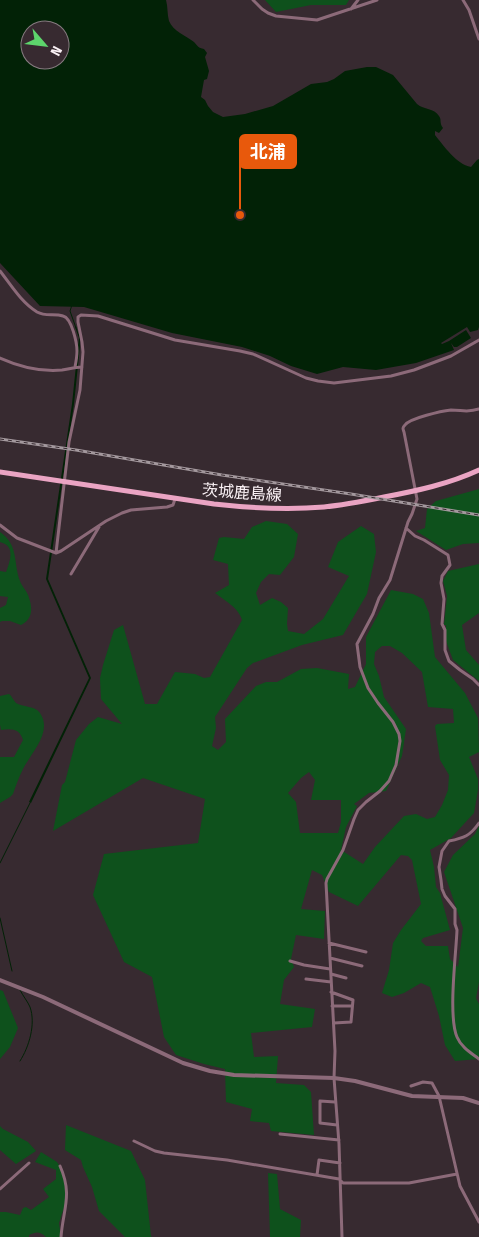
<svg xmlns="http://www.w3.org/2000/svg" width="479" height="1237" font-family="'Fira Sans Condensed','Noto Sans JP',sans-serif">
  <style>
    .green { fill: #0e511c; fill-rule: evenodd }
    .water { fill: #022206; fill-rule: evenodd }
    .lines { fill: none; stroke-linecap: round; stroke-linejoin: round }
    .stream { stroke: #022206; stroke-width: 1 }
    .minor { stroke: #8c6a79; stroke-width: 3 }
    .tertiary { stroke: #8c6a79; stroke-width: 4 }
    .primary { stroke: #eaa4c3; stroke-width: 5 }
    .rail-casing { stroke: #a3989d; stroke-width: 3 }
    .rail { stroke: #372a30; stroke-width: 1; stroke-dasharray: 4; stroke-linecap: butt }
    .labels { text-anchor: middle; stroke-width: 5; stroke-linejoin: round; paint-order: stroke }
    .street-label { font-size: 16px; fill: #faf1f5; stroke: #372a30 }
    .leader { fill: none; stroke: #e8590c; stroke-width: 2 }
    .callout-dot { fill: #e8590c; stroke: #372a30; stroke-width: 2 }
    .callout { fill: #e8590c; stroke: #e8590c; stroke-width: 2 }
    .callout-label { font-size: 18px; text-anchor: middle; font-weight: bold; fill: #fff }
  </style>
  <rect width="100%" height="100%" fill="#372a30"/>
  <path class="green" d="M265,0H349L346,5H311L276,12Z
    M479,489V543L463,544L446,550L416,531L425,528L427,509L436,501Z
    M266,521L287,524L298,534L294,557L280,575L269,574L261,582L256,593L260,605L272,598L281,602L288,608L287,624L288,631L304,634L323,619L349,576L328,567L338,542L361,526L374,534L376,552L367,594L343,635L302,645L253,663L247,668L215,717L216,728L212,746L218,750L226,742L225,719L256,686L266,682H277L301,669L317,668L349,674L348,689L355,687L366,664V637L391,590L413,594L423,599L429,613L435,657L465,693L478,718L479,752L469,757L478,779V790L474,813L451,838L430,850L434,867L436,887L440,893L450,930L423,938L421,941L426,946H448L450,959L458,967L463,928L444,872L453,855L475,834L479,826V982L476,998L479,1004V1059L455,1061L445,1045L439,1016L430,987L421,983L404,993L392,997L382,993L389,970L393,943L401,930L421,904L412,860L408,856L401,855L358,906L329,892L322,875L312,870L301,909L325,911L324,939L296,935L291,959L294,967L284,980L280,1004L315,1009L312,1027L251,1033L254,1057L278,1056L276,1083L304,1085L311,1092L314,1135L271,1131L269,1123L250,1121L252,1109L226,1102L225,1069L204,1064L176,1055L164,1037L152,977L124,962L93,895L104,854L198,843L205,799L143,778L53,831L62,785L65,782L76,740L89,724L98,717L122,724L101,699L100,678L103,665L114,630L123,625L145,704H157L175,672L195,674L204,678L210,677L242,620C239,608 224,600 215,593L229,585L228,564L213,560L219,538L224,537L244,539L252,527ZM382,646H390L402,653L422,672L428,707L453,709L454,723L437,724L435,726L440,760L449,775L448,790L442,805L435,817L427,819L416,814L404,816L375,847L363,864L341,850L346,827L357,806L354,804L369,793L386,791L402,756L406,729L384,697L379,676L374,664L375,652ZM309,772L315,780L311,800H341V822L338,833H300L296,802L288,793L301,778Z
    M0,532C19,545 13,562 20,581C22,587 28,592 29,598C33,609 32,620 21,625L10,621H2L0,622V608L6,605L8,597L0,596V571L6,572C10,561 16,546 0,542Z
    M479,564V613L462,625L466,650L479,665V681L453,660L446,641V625H444L447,596L443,581L448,571Z
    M9,694C12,696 13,700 16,703C22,707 36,706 40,713C53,732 31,753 23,769C19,777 16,785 13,794L10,797L0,803V757H14L23,740C20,729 12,728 1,730L0,725V696Z
    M0,990L3,991L18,1028L10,1047L0,1059Z
    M66,1125L131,1151L145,1180L151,1236L152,1237H125L99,1211L92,1187L83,1167L81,1160L65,1150Z
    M0,1126L3,1129L28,1142L36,1151L16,1164L0,1150Z
    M41,1152L57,1162L61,1168L66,1180L68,1195L59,1223L61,1237H46C39,1231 36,1232 29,1235V1237H0V1212H6L20,1215L23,1208L26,1207L31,1210L49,1197L43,1189L56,1179V1170L35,1162Z
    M268,1173L277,1174L280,1209L301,1220L300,1237H270Z"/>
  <path class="water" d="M0,0H166C168,7 167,14 169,21C173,31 186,36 194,42C198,46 198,48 204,49L207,53L205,57L209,71L207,79L204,80L201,97L205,100L208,106L213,112L223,117L245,114L273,106L311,84L327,82L334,79L345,71L367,67H376L393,75L417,104C424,110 434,108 439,116C442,120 439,123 443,128L439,133L435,131V135C444,146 456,164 471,167L477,160L479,159V327L478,330L470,332L467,327L441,343L442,344L449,341L466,330L471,338L457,347H454L451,343L454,350L416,363L376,370L343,367L317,374L291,366L270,356L242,347L172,333L84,307L40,306L0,263ZM30,30H60V60H30Z
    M76,326L80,338V346L74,404L48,579L91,678L31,803L29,802L89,678L46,579L72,404L78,346L79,338L75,327Z"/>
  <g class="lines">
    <path class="stream" d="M72,305L70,311L76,328
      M0,863L30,803
      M0,918L12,971
      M20,990C23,996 28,1002 30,1007C36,1024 29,1047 20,1061"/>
    <path class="minor" d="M253,0L262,9L268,13L276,16L317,20L377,0
      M463,0L469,10L479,39
      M351,9L358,0
      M0,271C11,285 21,302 37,312C46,317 54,313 63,316C72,318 77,344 77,351C77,357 76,362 75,367
      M0,358C20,367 40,372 62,370C69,369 75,367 82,367
      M0,525L17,538L56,553L61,551L106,521L122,513L131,510L167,507L173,505L175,499
      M406,528L415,536L424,540L448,555L450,565L442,576L441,583L444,599L442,624L445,630V650L449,661L460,670L473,679L479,685
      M56,553L69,442L80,390L83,352L82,342L78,322V317L81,315L98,316L175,340L240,351L253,354L306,378L318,381L334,383L391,376L414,370L451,356L479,340
      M71,574L99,527
      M479,823C470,836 464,838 449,841L442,851L439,867L441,880L442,889L445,896L455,909V924L457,930C456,955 448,1016 457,1037C461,1047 471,1053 479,1059
      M329,943L366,952
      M330,958L362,966
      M290,961L304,965L330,969
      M331,974L346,978
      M306,979L331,982
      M331,992L353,1000L351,1022L334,1023
      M332,1006H352
      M411,1086L423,1082L432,1083L439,1096L460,1186L479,1222
      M335,1102L320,1101V1123L337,1125
      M280,1134L339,1140
      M134,1141L155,1151L164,1153L227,1160L339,1179L343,1183H409L457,1174
      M60,1166C73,1195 63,1209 61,1237
      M317,1175L319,1160L340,1163
      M0,1189L29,1163
      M342,1237L339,1144L334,1078L335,1051L326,883L327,879L343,850L354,819L358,810L366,802L380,791L389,781L396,765L400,741L399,734L393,722L378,703L368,688L360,667L357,644L373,614L379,598L390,580L408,522L412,514L417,499L404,432C403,429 402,428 405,425C410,418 442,411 451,410C462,410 468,413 479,409"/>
    <path class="tertiary" d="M0,980L43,997L183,1063L210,1071L234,1075L334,1078L355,1081L412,1096L463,1098L479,1103"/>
    <path class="primary" d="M0,472L214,504C250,508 287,510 324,507C344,505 364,501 384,497C416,491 449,484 479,470"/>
    <defs>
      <path id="rail" d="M0,439L76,450L222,475L351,494L479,515"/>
    </defs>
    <use href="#rail" class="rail-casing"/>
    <use href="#rail" class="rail"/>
  </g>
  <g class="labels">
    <g class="street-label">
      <text transform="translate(242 492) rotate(4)" y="6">茨城鹿島線</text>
    </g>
  </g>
  <path class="leader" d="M240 215L240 152"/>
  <circle class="callout-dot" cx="240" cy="215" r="5"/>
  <rect class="callout" x="240" y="135" width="56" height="33" rx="5"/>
  <g class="callout-label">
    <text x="268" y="158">北浦</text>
  </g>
  <g transform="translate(45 45) rotate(118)"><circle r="24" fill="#372a30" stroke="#857a7f"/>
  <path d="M0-4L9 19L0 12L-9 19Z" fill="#5dd56c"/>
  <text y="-8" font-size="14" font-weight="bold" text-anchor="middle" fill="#faf1f5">N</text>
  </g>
</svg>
